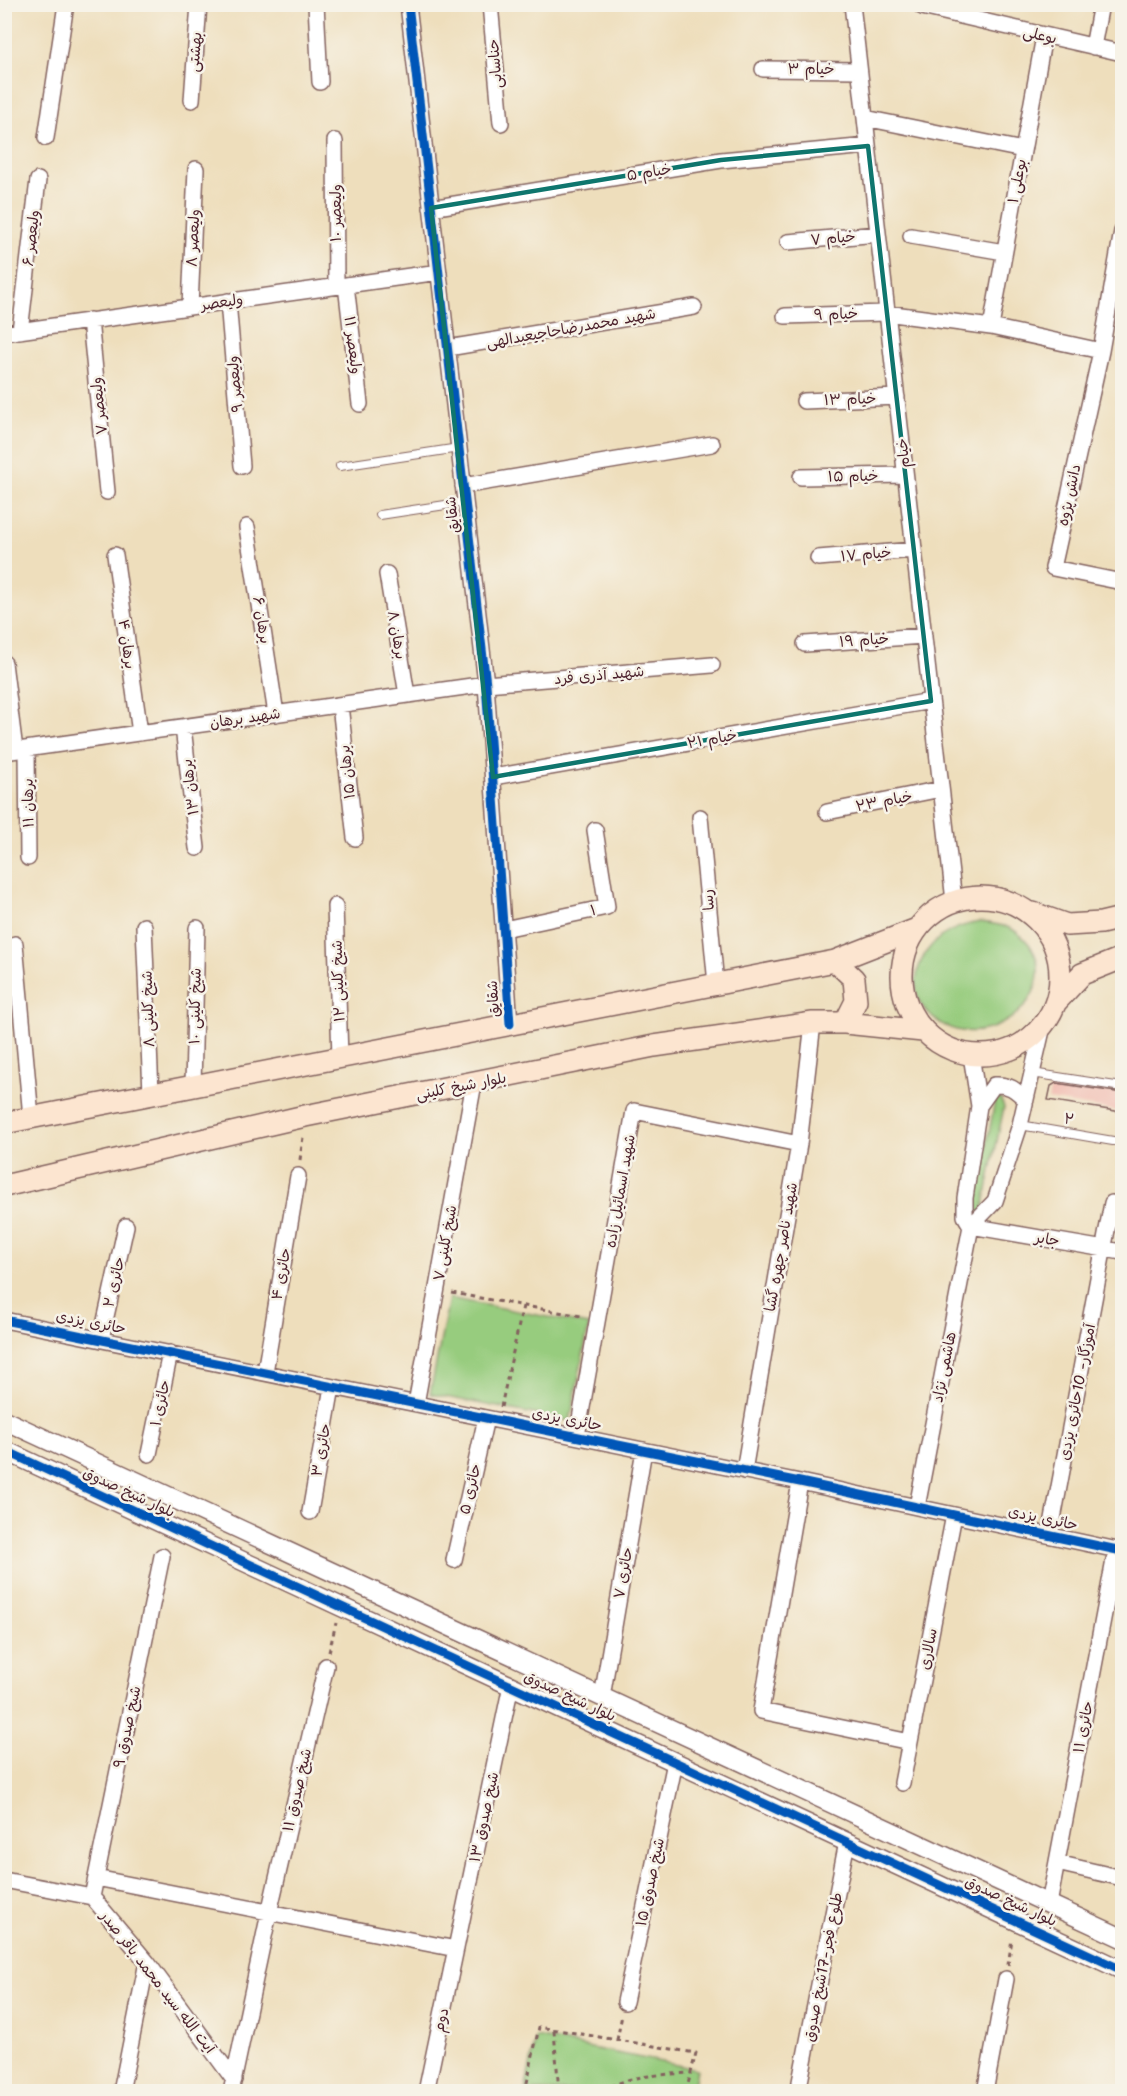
<svg xmlns="http://www.w3.org/2000/svg" width="1127" height="2096" font-family="'Shantell Sans','Playpen Sans Arabic',sans-serif">
  <style>
    .green { fill: #97cc7e; stroke: #707654; stroke-width: 1.5 }
    .building { fill: #efa99e }
    .lines { fill: none; stroke-linecap: round; stroke-linejoin: round }
    .service-casing { stroke: #83625e; stroke-width: 10 }
    .minor-casing { stroke: #83625e; stroke-width: 18 }
    .tertiary-casing { stroke: #83625e; stroke-width: 21 }
    .secondary-casing { stroke: #83625e; stroke-width: 24 }
    .path { stroke: #83625e; stroke-width: 3; stroke-dasharray: 4.5 4.5; stroke-linecap: butt }
    .service { stroke: #fff; stroke-width: 8 }
    .minor { stroke: #fff; stroke-width: 15 }
    .tertiary { stroke: #fff; stroke-width: 18 }
    .secondary { stroke: #fce5d0; stroke-width: 21 }
    .cycleway-casing { stroke: #f7f3e8; stroke-width: 13 }
    .cycleway { stroke: #0057b8; stroke-width: 9 }
    .marked { fill: none; stroke: #0f766e; stroke-width: 4.5; stroke-linejoin: round }
    .labels { text-anchor: middle; stroke-width: 5; stroke-linejoin: round; paint-order: stroke }
    .street-label { font-size: 15px; fill: #4a1f2b; stroke: #f7f3e8 }
  </style>
  <rect width="100%" height="100%" fill="#f7f3e8"/>
  <filter id="ink" filterUnits="userSpaceOnUse"><feTurbulence type="fractalNoise" baseFrequency=".0167" numOctaves="2"/><feDisplacementMap in="SourceGraphic" scale="12" xChannelSelector="R" yChannelSelector="G"/><feConvolveMatrix kernelMatrix="1 2 1 2 8 2 1 2 1" color-interpolation-filters="sRGB"/></filter>
  <filter id="wash" filterUnits="userSpaceOnUse"><feTurbulence type="fractalNoise" baseFrequency=".008" numOctaves="4" result="noise"/><feDisplacementMap in="SourceGraphic" scale="24" xChannelSelector="R" yChannelSelector="G"/><feGaussianBlur stdDeviation="1.35" result="paint"/><feColorMatrix in="noise" values="0 0 0 0 0 0 0 0 0 0 0 0 0 0 0 0 0 1.4 0 .05"/><feComposite in="paint" operator="in"/></filter>
  <g filter="url(#wash)">
    <rect width="100%" height="100%" fill="#eedebc"/>
    <path class="green" d="M980,922C989,923 999,924 1007,927C1016,930 1023,937 1029,944C1067,997 977,1066 927,1012C905,989 919,952 942,936C954,928 966,924 980,922Z
      M1000,1098L1004,1107L982,1214L978,1216L975,1209L995,1100Z
      M449,1298L589,1325L570,1421L430,1394Z
      M536,2037L697,2069L693,2091H525Z"/>
    <g id="blocks">
      <path class="building" d="M1056,1083L1122,1093V1112L1048,1100L1051,1086Z"/>
    </g>
  </g>
  <g filter="url(#ink)">
    <use href="#blocks" fill-opacity="0" stroke="#83625e" stroke-width="1.5"/>
    <g class="lines">
      <defs>
        <path id="service" d="M340,466L459,448
          M380,515L465,502
          M1032,1073L1122,1087
          M1020,1125L1113,1141"/>
        <path id="minor" d="M316,4L320,82
          M408,4L486,684L510,1024
          M490,4L501,123
          M852,4L954,901
          M922,7L1122,53
          M1093,47L1101,4
          M763,69L859,70
          M192,100L199,4
          M865,118L1023,150
          M46,138L66,4
          M335,141L336,286
          M431,208L721,160L868,146
          M1122,231L1101,351L1053,568L1122,582
          M911,236L1004,252
          M788,242L878,234
          M346,285L360,404
          M228,301L242,466
          M190,307L196,169
          M785,316L886,313L991,327L1101,351
          M90,320L107,492
          M991,327L1044,36
          M20,331L38,180
          M4,333L439,272
          M448,348L694,307
          M804,401L897,397
          M801,477L905,475
          M463,486L712,444
          M247,527L276,714
          M115,555L140,733
          M818,558L914,550
          M387,574L407,695
          M805,644L924,636
          M4,663L15,750
          M340,705L355,838
          M183,727L197,848
          M27,749L28,858
          M4,752L486,684L712,665
          M493,777L931,701
          M827,812L941,789
          M700,817L716,984
          M335,906L340,1057
          M144,926L151,1093
          M504,929L607,907L595,830
          M15,944L31,1117
          M971,1055L979,1106L965,1198V1216L971,1226
          M193,1085L197,928
          M979,1106L994,1085C1009,1084 1015,1089 1026,1100
          M971,1226L995,1201L1020,1125L1043,1026
          M971,1226L1122,1252
          M4,1320L800,1482L1122,1551
          M101,1339L126,1226
          M265,1372L298,1176
          M416,1404L474,1083
          M577,1436L634,1111L799,1144
          M149,1454L170,1353
          M744,1471L799,1144L813,1023
          M800,1482L761,1711L910,1742
          M917,1507L971,1226
          M310,1512L332,1387
          M1050,1535L1112,1203
          M454,1560L486,1418
          M602,1697L644,1450
          M902,1783L954,1515
          M1057,1863L1122,1878
          M96,1878L456,1949
          M4,1880L92,1897L147,1962L234,2080
          M92,1897L162,1556
          M1049,1904L1116,1550
          M625,2002L675,1762
          M121,2092L147,1962
          M231,2092L269,1913L326,1666
          M426,2092L511,1685
          M798,2092L847,1842
          M985,2092L1006,1979"/>
        <path id="tertiary" d="M4,1420L1122,1938
          M4,1450L1122,1970"/>
        <path id="secondary" d="M902 976a79 79 0 1 1 158 0a79 79 0 1 1-158 0Z
          M1033,913L1067,925L1101,923L1122,918
          M835,961L854,979L856,1001L845,1023
          M1056,1002L1082,974L1122,958
          M4,1123L835,961L917,929
          M4,1186L305,1116L654,1046L813,1023H845L923,1031"/>
      </defs>
      <use href="#service" class="service-casing"/>
      <use href="#minor" class="minor-casing"/>
      <use href="#tertiary" class="tertiary-casing"/>
      <use href="#secondary" class="secondary-casing"/>
      <path class="path" d="M300,1160L303,1137
        M452,1293L581,1316
        M501,1407L523,1306
        M329,1652L336,1623
        M1008,1965L1012,1939
        M554,2031L559,2092
        M617,2040L622,2015
        M525,2092L539,2027L696,2053L686,2092
        M603,2092C626,2074 662,2075 691,2073"/>
      <use href="#service" class="service"/>
      <use href="#minor" class="minor"/>
      <use href="#tertiary" class="tertiary"/>
      <use href="#secondary" class="secondary"/>
      <defs>
        <path id="cycleway" d="M408,4L486,684L510,1024
          M4,1320L800,1482L1122,1551
          M4,1450L1122,1970"/>
      </defs>
      <use href="#cycleway" class="cycleway-casing"/>
      <use href="#cycleway" class="cycleway"/>
    </g>
  </g>
  <path class="marked" d="M868,146L931,701L493,777L431,208L721,160Z"/>
  <g class="labels">
    <g class="street-label">
      <text transform="translate(1040 35) rotate(13)" y="5">بوعلی</text>
      <text transform="translate(195 52) rotate(-85)" y="5">بهشتی</text>
      <text transform="translate(495 64) rotate(-95)" y="5">حناسابی</text>
      <text x="811" y="74">خیام ۳</text>
      <text transform="translate(649 172) rotate(-9)" y="5">خیام ۵</text>
      <text transform="translate(1017 181) rotate(-79)" y="5">۱ بوعلی</text>
      <text transform="translate(336 213) rotate(-90)" y="5">ولیعصر ۱۰</text>
      <text transform="translate(31 238) rotate(-83)" y="5">ولیعصر ۶</text>
      <text transform="translate(193 238) rotate(-87)" y="5">ولیعصر ۸</text>
      <text transform="translate(833 238) rotate(-5)" y="5">خیام ۷</text>
      <text transform="translate(222 302) rotate(-8)" y="5">ولیعصر</text>
      <text transform="translate(836 314) rotate(-2)" y="5">خیام ۹</text>
      <text transform="translate(571 328) rotate(-10)" y="5">شهید محمدرضاحاجیعبدالهی</text>
      <text transform="translate(353 345) rotate(83)" y="5">ولیعصر ۱۱</text>
      <text transform="translate(235 384) rotate(-95)" y="5">ولیعصر ۹</text>
      <text transform="translate(850 399) rotate(-2)" y="5">خیام ۱۳</text>
      <text transform="translate(99 406) rotate(-96)" y="5">ولیعصر ۷</text>
      <text transform="translate(903 453) rotate(-96)" y="5">خیام</text>
      <text transform="translate(853 476) rotate(-1)" y="5">خیام ۱۵</text>
      <text transform="translate(1069 495) rotate(-78)" y="5">دانش پژوه</text>
      <text transform="translate(452 515) rotate(-97)" y="5">شقایق</text>
      <text transform="translate(866 554) rotate(-5)" y="5">خیام ۱۷</text>
      <text transform="translate(262 620) rotate(81)" y="5">برهان ۶</text>
      <text transform="translate(397 635) rotate(80)" y="5">برهان ۸</text>
      <text transform="translate(864 640) rotate(-4)" y="5">خیام ۱۹</text>
      <text transform="translate(127 644) rotate(82)" y="5">برهان ۴</text>
      <text transform="translate(599 675) rotate(-5)" y="5">شهید آذری فرد</text>
      <text transform="translate(245 718) rotate(-8)" y="5">شهید برهان</text>
      <text transform="translate(712 739) rotate(-10)" y="5">خیام ۲۱</text>
      <text transform="translate(347 772) rotate(-96)" y="5">برهان ۱۵</text>
      <text transform="translate(190 787) rotate(-97)" y="5">برهان ۱۳</text>
      <text transform="translate(884 801) rotate(-11)" y="5">خیام ۲۳</text>
      <text transform="translate(28 803) rotate(-91)" y="5">برهان ۱۱</text>
      <text transform="translate(708 900) rotate(-96)" y="5">رسا</text>
      <text transform="translate(593 910) rotate(-12)" y="5">۱</text>
      <text transform="translate(338 981) rotate(-92)" y="5">شیخ کلینی ۱۲</text>
      <text transform="translate(493 999) rotate(-94)" y="5">شقایق</text>
      <text transform="translate(195 1006) rotate(-89)" y="5">شیخ کلینی ۱۰</text>
      <text transform="translate(148 1009) rotate(-92)" y="5">شیخ کلینی ۸</text>
      <text transform="translate(461 1086) rotate(-11)" y="5">بلوار شیخ کلینی</text>
      <text transform="translate(1069 1119) rotate(10)" y="5">۲</text>
      <text transform="translate(620 1191) rotate(-80)" y="5">شهید اسمائیل زاده</text>
      <text transform="translate(1047 1239) rotate(9)" y="5">جابر</text>
      <text transform="translate(445 1243) rotate(-80)" y="5">شیخ کلینی ۷</text>
      <text transform="translate(781 1247) rotate(-80)" y="5">شهید ناصر چهره گشا</text>
      <text transform="translate(281 1274) rotate(-80)" y="5">حائری ۴</text>
      <text transform="translate(114 1282) rotate(-77)" y="5">حائری ۲</text>
      <text transform="translate(91 1322) rotate(11)" y="5">حائری یزدی</text>
      <text transform="translate(944 1367) rotate(-79)" y="5">هاشمی نژاد</text>
      <text transform="translate(1077 1392) rotate(-79)" y="5">آموزگار- 10حائری یزدی</text>
      <text transform="translate(160 1403) rotate(-78)" y="5">حائری ۱</text>
      <text transform="translate(567 1419) rotate(11)" y="5">حائری یزدی</text>
      <text transform="translate(321 1450) rotate(-80)" y="5">حائری ۳</text>
      <text transform="translate(470 1489) rotate(-77)" y="5">حائری ۵</text>
      <text transform="translate(129 1492) rotate(25)" y="5">بلوار شیخ صدوق</text>
      <text transform="translate(1043 1518) rotate(12)" y="5">حائری یزدی</text>
      <text transform="translate(623 1573) rotate(-80)" y="5">حائری ۷</text>
      <text transform="translate(928 1649) rotate(-79)" y="5">سالاری</text>
      <text transform="translate(570 1696) rotate(25)" y="5">بلوار شیخ صدوق</text>
      <text transform="translate(127 1727) rotate(-78)" y="5">شیخ صدوق ۹</text>
      <text transform="translate(1083 1727) rotate(-79)" y="5">حائری ۱۱</text>
      <text transform="translate(297 1790) rotate(-77)" y="5">شیخ صدوق ۱۱</text>
      <text transform="translate(484 1817) rotate(-78)" y="5">شیخ صدوق ۱۳</text>
      <text transform="translate(650 1882) rotate(-78)" y="5">شیخ صدوق ۱۵</text>
      <text transform="translate(1011 1901) rotate(25)" y="5">بلوار شیخ صدوق</text>
      <text transform="translate(823 1967) rotate(-79)" y="5">طلوع فجر-17شیخ صدوق</text>
      <text transform="translate(158 1982) rotate(52)" y="5">آیت الله سید محمد باقر صدر</text>
      <text transform="translate(441 2020) rotate(-78)" y="5">دوم</text>
    </g>
  </g>
  <rect width="1127" height="2096" fill="none" stroke="#f7f3e8" stroke-width="24"/>
</svg>
